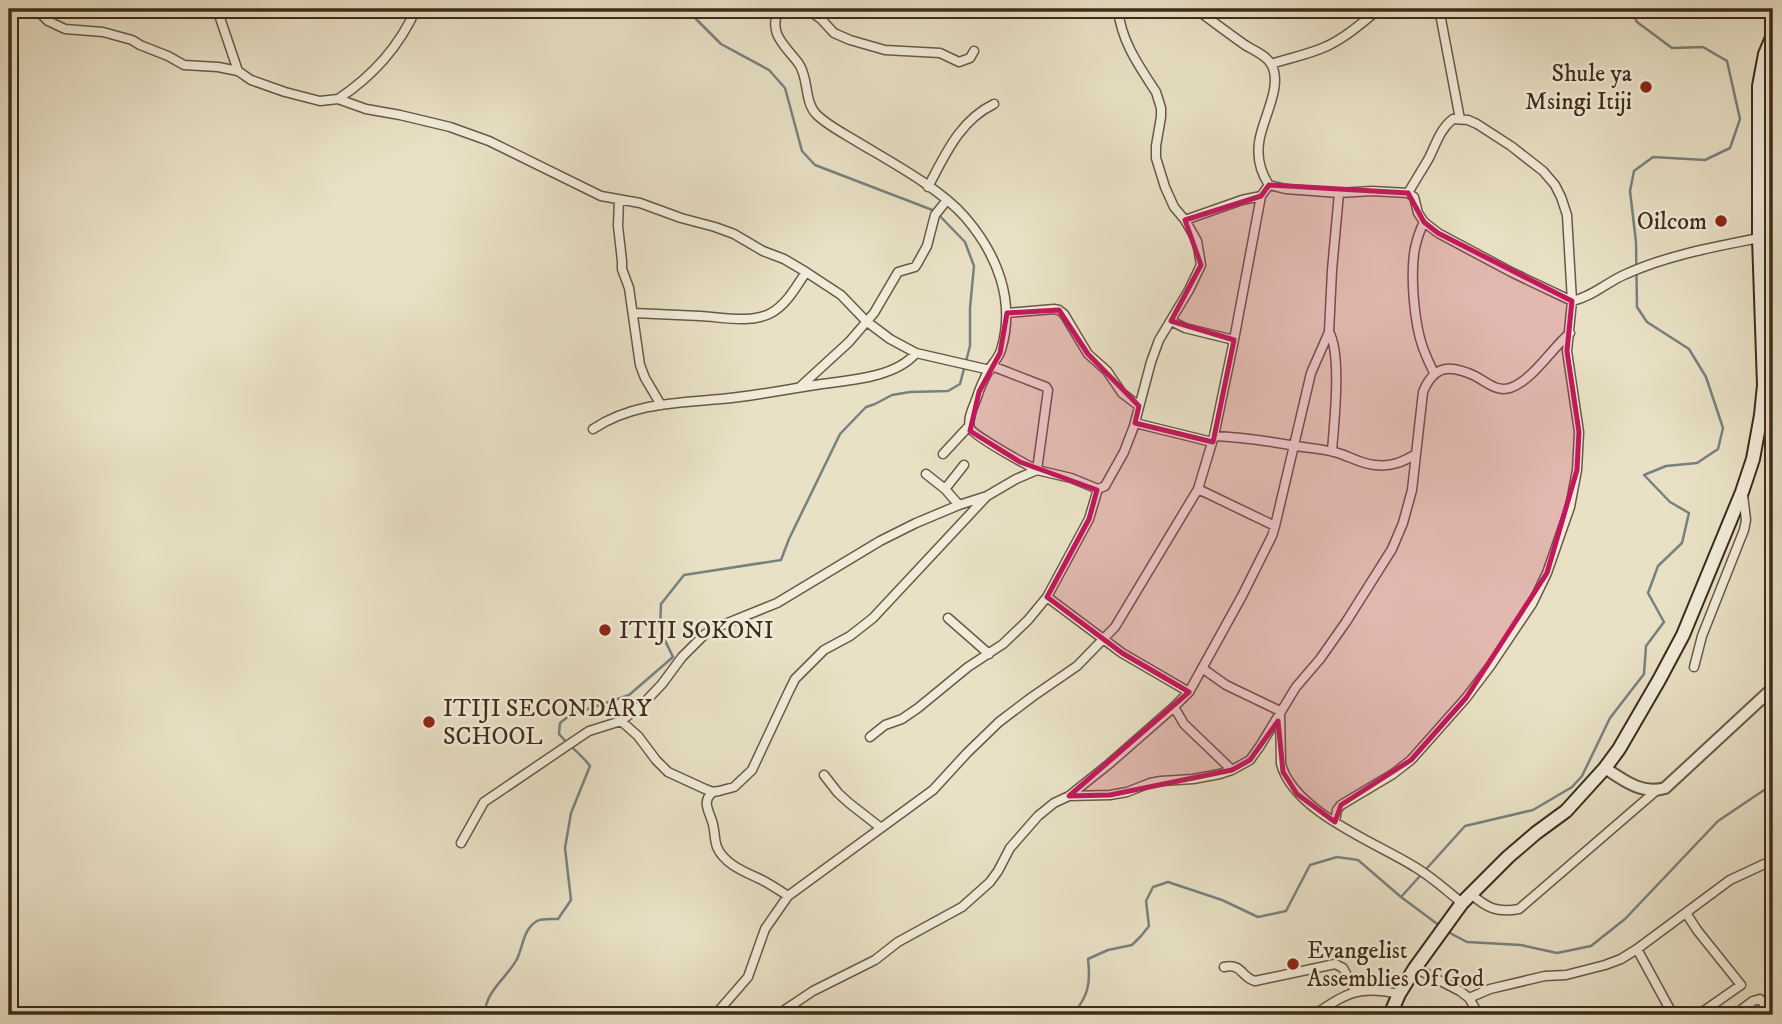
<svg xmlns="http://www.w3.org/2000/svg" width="1782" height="1024" font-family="'IM FELL DW Pica',serif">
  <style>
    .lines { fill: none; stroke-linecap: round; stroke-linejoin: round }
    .stream { stroke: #77817e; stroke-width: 2.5 }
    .minor-casing { stroke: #695846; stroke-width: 11 }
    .tertiary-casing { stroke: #695846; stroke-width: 14 }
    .secondary-casing { stroke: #3e2b1b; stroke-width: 16 }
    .minor { stroke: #f1ecda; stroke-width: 8 }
    .tertiary { stroke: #f1ecda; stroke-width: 10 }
    .secondary { stroke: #f1ecda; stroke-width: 12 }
    .marked { fill: #c2185b; fill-opacity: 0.2; stroke: #c2185b; stroke-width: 5; stroke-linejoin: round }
    .poi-dot { fill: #8f2418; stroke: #f1ecda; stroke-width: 2.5 }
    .labels { text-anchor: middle; stroke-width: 5; stroke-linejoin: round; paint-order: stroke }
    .poi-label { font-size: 24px; fill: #3e2b1b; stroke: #f1ecda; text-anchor: start }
  </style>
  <rect width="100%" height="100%" fill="#e9e1c6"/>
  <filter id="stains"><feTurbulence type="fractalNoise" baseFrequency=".00286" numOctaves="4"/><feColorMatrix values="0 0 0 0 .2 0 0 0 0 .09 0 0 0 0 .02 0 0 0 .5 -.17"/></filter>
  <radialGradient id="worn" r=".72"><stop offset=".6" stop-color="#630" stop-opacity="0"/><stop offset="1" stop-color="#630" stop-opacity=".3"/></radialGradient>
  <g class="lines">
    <path class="stream" d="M1401,897L1465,826L1533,810L1572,787L1582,776L1610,718L1644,674L1646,646L1664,622L1648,593L1658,566L1682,543L1689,513L1670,502L1644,475L1666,466L1697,463L1718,449L1723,428L1706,377L1689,349L1647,322L1637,307L1636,242L1630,191L1634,171L1653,157L1705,160L1730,148L1740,119L1727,61L1703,47L1672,48L1637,22L1630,9
      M1448,932L1467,942L1521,945L1557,953L1591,946L1625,919L1718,821L1773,784
      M485,1015C484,992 507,978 517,959C523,947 523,929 537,921C542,918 552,919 558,919L571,900L565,848L571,813L590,766C581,754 569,746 559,734L560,723L570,715L629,695L673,657L660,630L661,604L684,575L781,560L789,539L840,434L866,407L875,404L892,395L910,392L948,391L960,384L970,346V308L974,266L965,242L935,211L815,165L802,151L785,88L769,70L721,44L686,9
      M1073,1015C1088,995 1091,985 1088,959L1108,950L1132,945L1141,936L1149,926L1146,901L1153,887L1168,882L1222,900L1258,917L1286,911L1310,865L1337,857L1358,860L1401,897L1440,926"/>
    <defs>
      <path id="minor" d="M28,9L40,13L48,21L65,29L103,32L132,40L140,45L168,56L184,65L218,67L238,71
        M217,9L238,71L251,80L285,92L320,101L338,99L366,109L400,115L450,127L489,141L601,196L640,203L681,218L715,227L734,234L763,251L784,259L806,272L841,295L866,321L890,339L916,353L990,370
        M779,9C767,34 786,46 799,64C809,79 804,101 816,114C827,125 843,133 856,141C889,161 940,188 965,217C997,254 1016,301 1001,350C999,357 994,362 990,368C985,377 980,387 977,397C974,406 967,418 970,428C972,435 1027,465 1037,470L1048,390L1046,387L992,366
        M807,9L821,19L834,33L850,40L885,50L940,53L959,62L970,58L974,51
        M1196,9C1212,21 1228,33 1245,45C1253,50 1266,55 1271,64C1284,86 1261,121 1259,143C1257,158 1261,173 1269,185L1286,189L1339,193L1372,191L1408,193L1414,197L1418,213L1424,222L1438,233L1513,273L1572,301C1592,297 1607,282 1626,274C1668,255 1714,247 1759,238
        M1437,9L1441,19L1460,119
        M1271,64C1289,58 1307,55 1325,47C1345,38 1362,23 1379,9
        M338,99C373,76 399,47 416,9
        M928,187C945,155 960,120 994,104
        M619,200L618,226L622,261V269L629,288L640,365L645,378L661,405
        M1185,220L1242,200L1261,196
        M1424,222C1420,230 1417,239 1415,248C1410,274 1414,323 1423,348C1426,356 1430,365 1434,373
        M634,313C656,314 678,315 700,316C722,317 751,324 771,313C787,304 796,287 806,272
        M1007,313L1054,309L1059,310L1064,314L1088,354L1107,371L1122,393L1139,406
        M1171,321L1185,328L1234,340
        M1329,332C1342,354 1334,424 1332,451
        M801,386L849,342L874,313L898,272L915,267L917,264L927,246L935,215L947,200
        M1135,423L1212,442
        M593,429C632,403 676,403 721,399C755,396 788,389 822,384C852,380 896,377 916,353
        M1214,436C1242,437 1268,441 1296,446C1308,448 1322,449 1334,452C1348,455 1360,464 1375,465C1391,467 1403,462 1416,454
        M943,454L969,426
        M926,474L945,489L959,505
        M945,489L964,465
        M1198,489L1275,526
        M1047,597L1122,653L1189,692
        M948,618L989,654
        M1694,667L1702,636L1744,530L1746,520L1743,495
        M1202,668L1226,685L1280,711L1281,764C1294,812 1375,842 1415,867C1432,877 1447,891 1462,903
        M1174,707L1184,724L1232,770
        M621,721L638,736L656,760L668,772L705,789L713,792L719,791L734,787L752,770L789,691L795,679L824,650L850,636L873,618L986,497
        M870,737L885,725L902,719L918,708L968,667L1003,644L1028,620L1047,597L1089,519L1098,489
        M824,775L838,793L849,803L881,828
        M713,792C702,801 708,809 712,821C715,829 714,839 717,847C724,864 745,872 760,879C770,884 779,890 788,896
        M1069,796L1110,795L1127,792L1150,783L1161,781L1193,779L1220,774L1232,770L1250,760L1260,746L1296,687L1320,659L1346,622L1392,549L1403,523L1412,490L1423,392C1434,365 1450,364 1475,376C1487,382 1496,392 1510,388C1533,380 1551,349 1570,333
        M1335,822L1337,810L1341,805L1393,774L1411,760L1466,698L1491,665L1532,604L1547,573L1570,507L1577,470L1579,432L1567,351L1572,301L1567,215L1561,197L1555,185L1543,171L1511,146L1477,124L1468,120L1453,119C1440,129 1436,144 1429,158C1422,170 1415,181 1408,193
        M461,843L484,802L577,739L589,731L621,721L643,704L662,684L682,657L705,634L720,626L777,603L880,541L916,523L959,505L987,496L1016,479L1037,470L1071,478L1098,489L1105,486L1124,452L1134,426L1151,362L1159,340L1189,290L1201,265L1197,241L1185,220L1174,207L1165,187L1156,158V146L1161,117V108L1156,92C1139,66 1121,41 1118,9
        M1471,894C1487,908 1497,913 1519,909L1657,790
        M1686,913L1697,930L1741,985L1698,1015
        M1637,949L1673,1015
        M1224,967C1243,963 1241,978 1255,981L1335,964L1343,968L1356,992
        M1415,968L1460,991L1469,998L1479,1015
        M1469,998L1490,989L1545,976L1566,975L1605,965L1621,959L1637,949L1730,880L1773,860
        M715,1015L748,977L765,929L788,896L933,790L967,753L999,722L1032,697L1077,666L1115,627L1198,489L1214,436L1234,340L1261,196L1269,185
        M777,1015L813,991L875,960L898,942L962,907L990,882L998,871L1010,848L1038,816L1054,803L1069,796L1109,764L1174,707L1189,692L1242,596L1272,536L1275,526L1311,373L1329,332L1332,270L1339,193
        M1314,1015C1347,993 1358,985 1399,994
        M1734,1015L1753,1001L1760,999L1773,1015"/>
      <path id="tertiary" d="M1605,768C1623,780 1642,795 1665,788L1773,688"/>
      <path id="secondary" d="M1390,1015L1399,994L1415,968L1462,903L1508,857L1536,833L1566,811L1605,768L1619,749L1659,680L1683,635L1742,492L1753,459L1761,415L1764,385L1759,238V86L1765,54L1773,35"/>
    </defs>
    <use href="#minor" class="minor-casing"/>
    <use href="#tertiary" class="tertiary-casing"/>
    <use href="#secondary" class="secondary-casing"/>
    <use href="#minor" class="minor"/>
    <use href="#tertiary" class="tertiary"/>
    <use href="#secondary" class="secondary"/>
  </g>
  <path class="marked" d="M1269,185L1408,193L1424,222L1438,233L1572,301L1567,351L1579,432L1577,470L1547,573L1466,698L1411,760L1341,805L1335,822L1297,794L1283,772L1278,721L1250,760L1232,770L1110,795L1069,796L1189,692L1122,653L1047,597L1089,519L1097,490L1020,462L970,431L979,392L1000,353L1007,313L1059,310L1088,354L1139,406L1135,423L1213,442L1234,340L1171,321L1201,265L1185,220L1261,196Z"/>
  <g class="poi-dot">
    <circle cx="1646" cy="87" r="7"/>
    <circle cx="1721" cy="221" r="7"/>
    <circle cx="605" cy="630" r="7"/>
    <circle cx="429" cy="722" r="7"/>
    <circle cx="1293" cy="964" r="7"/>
  </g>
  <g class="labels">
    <g class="poi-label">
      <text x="1632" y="81" text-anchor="end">Shule ya<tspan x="1632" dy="28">Msingi Itiji</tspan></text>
      <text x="1707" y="229" text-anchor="end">Oilcom</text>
      <text x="619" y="638">ITIJI SOKONI</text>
      <text x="443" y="716">ITIJI SECONDARY<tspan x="443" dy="28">SCHOOL</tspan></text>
      <text x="1307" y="958">Evangelist<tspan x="1307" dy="28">Assemblies Of God</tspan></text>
    </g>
  </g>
  <rect width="1782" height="1024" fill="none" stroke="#e9e1c6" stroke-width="35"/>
  <rect x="10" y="10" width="1761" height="1003" fill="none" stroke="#3e2b1b" stroke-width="3.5"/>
  <rect x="18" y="18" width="1747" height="989" fill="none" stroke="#3e2b1b" stroke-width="2"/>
  <rect width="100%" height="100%" filter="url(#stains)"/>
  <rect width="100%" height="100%" fill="url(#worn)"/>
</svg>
